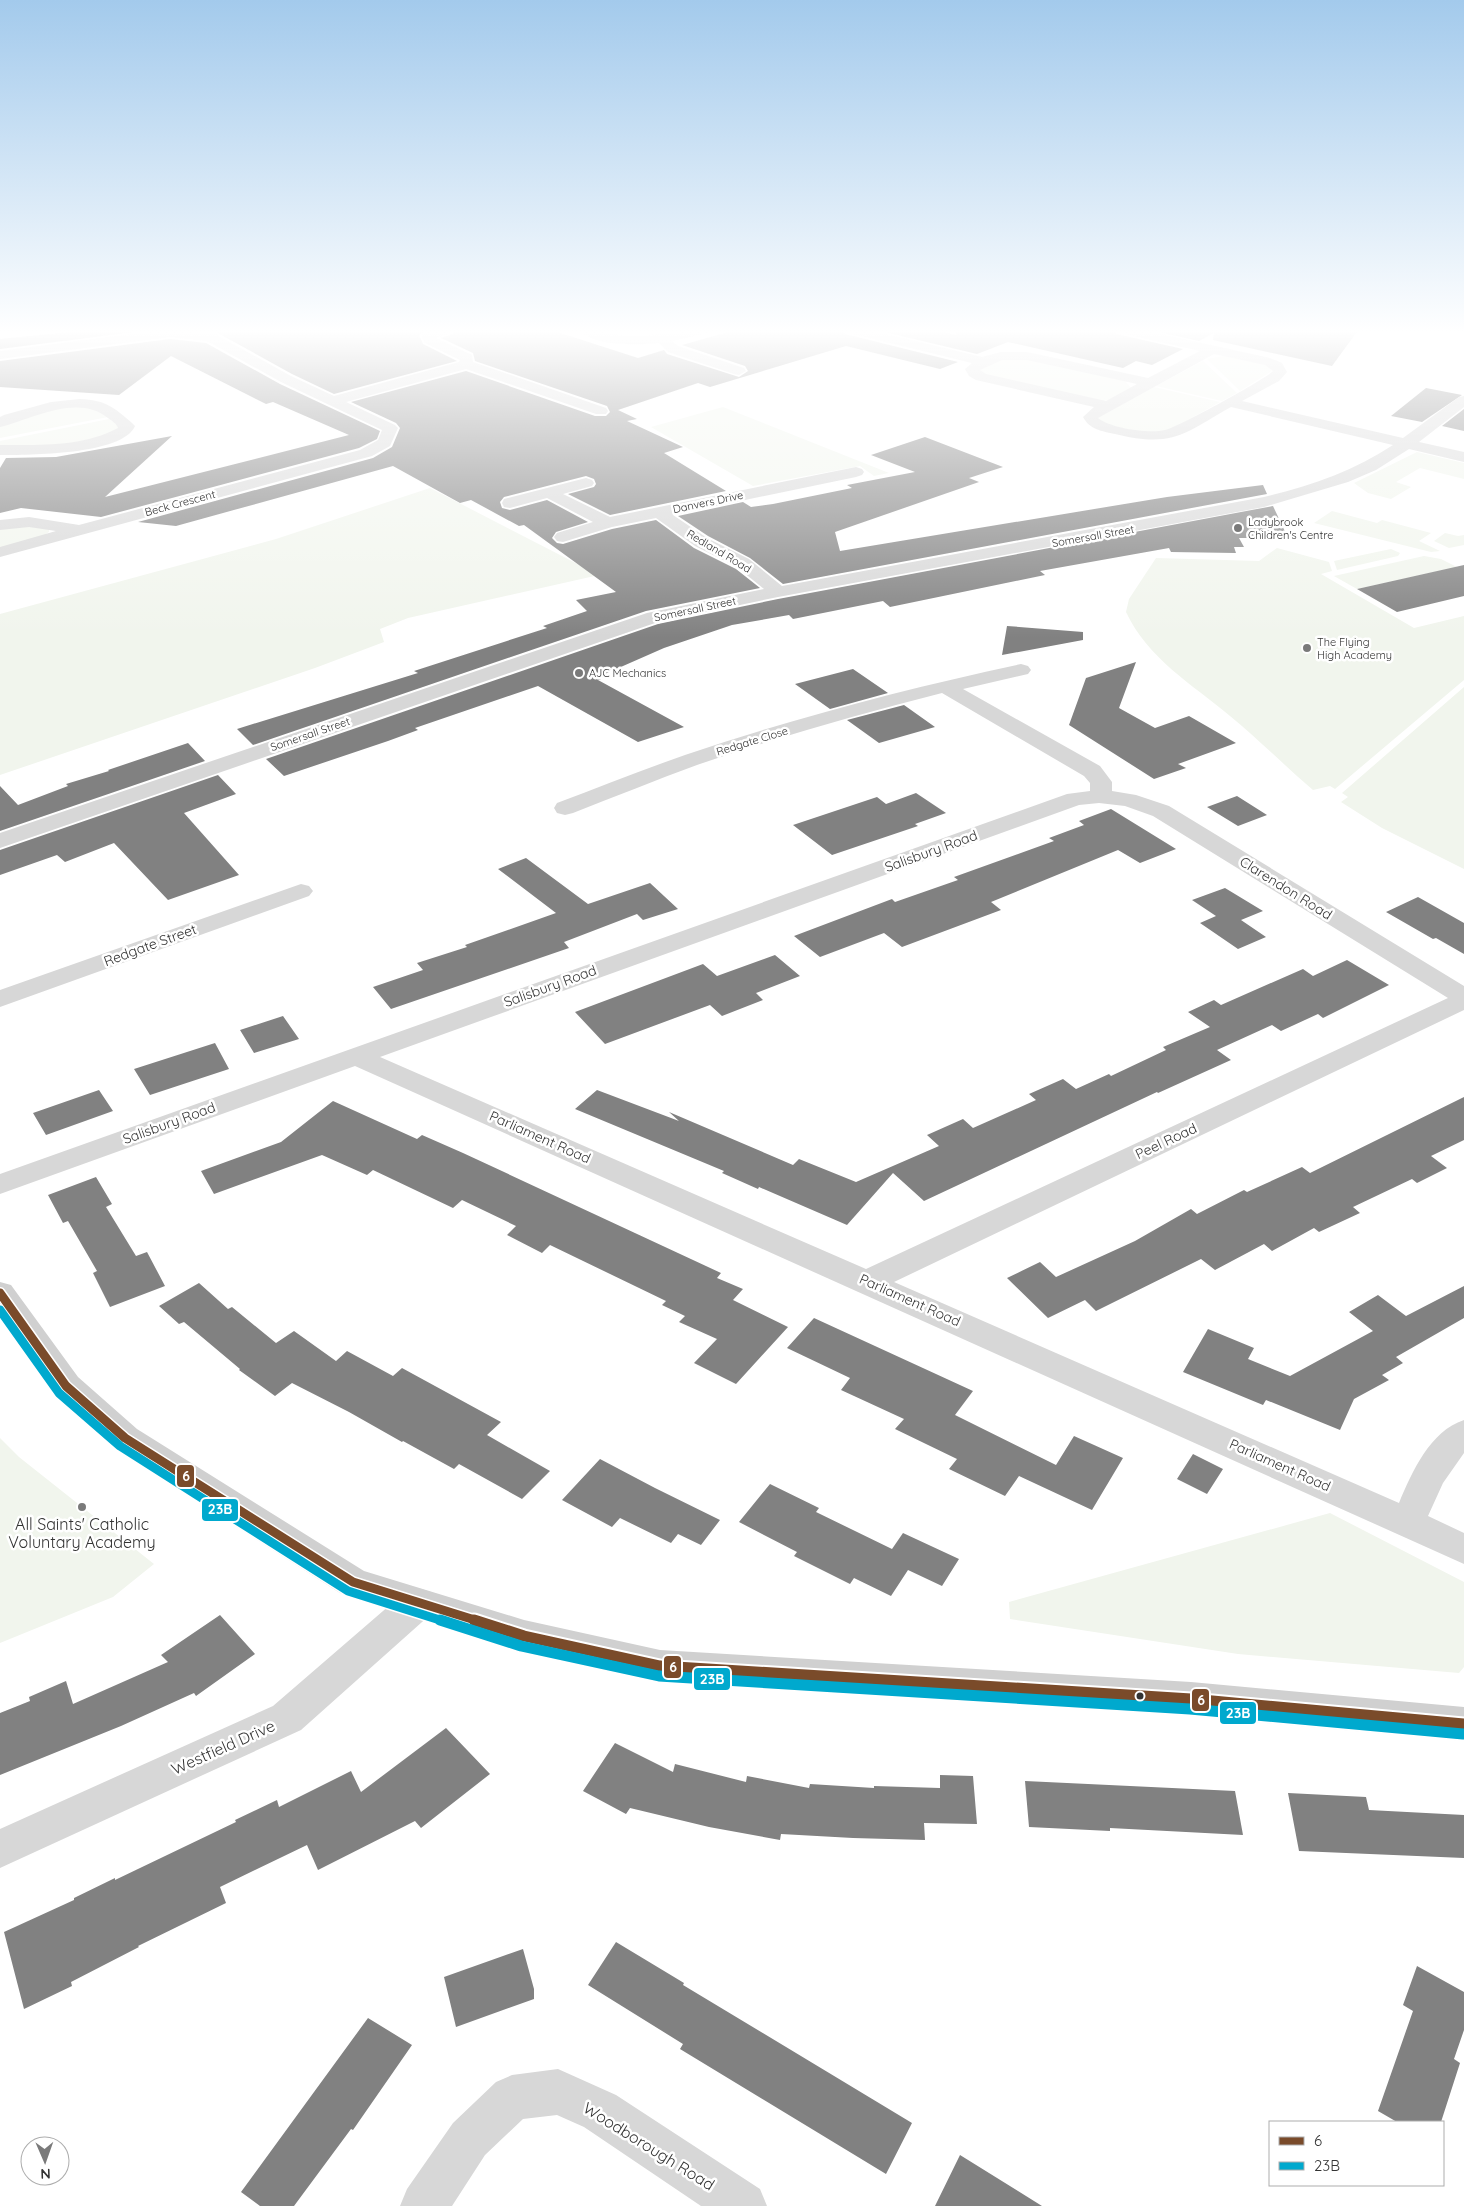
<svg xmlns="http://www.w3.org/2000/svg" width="1464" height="2206" font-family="Quicksand,sans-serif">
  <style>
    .green { fill: #f1f5ed }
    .building { fill: #818181 }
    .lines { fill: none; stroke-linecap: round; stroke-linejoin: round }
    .street { fill: #d7d7d7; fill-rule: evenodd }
    .secondary { fill: #d0d0d0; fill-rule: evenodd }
    .bus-1-far1-casing { stroke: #fff; stroke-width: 12 }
    .bus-1-casing { stroke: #fff; stroke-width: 15 }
    .bus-2-far1-casing { stroke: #fff; stroke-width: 12 }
    .bus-2-casing { stroke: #fff; stroke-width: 15 }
    .bus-1-far1 { stroke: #7a4b2a; stroke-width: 9 }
    .bus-1 { stroke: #7a4b2a; stroke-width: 11 }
    .bus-2-far1 { stroke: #00a9ce; stroke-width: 9 }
    .bus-2 { stroke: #00a9ce; stroke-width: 11 }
    .poi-dot { fill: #7a7a7a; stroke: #fff; stroke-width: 2 }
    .bus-dot { fill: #333; stroke: #fff; stroke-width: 2 }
    .labels { text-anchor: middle; stroke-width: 5; stroke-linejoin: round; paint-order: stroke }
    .far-street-label { font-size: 11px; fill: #333; stroke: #fff }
    .far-poi-label { font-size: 11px; fill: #333; stroke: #fff; text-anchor: start }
    .street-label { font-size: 14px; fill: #333; stroke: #fff }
    .near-poi-label { font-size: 16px; fill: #333; stroke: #fff }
    .near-street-label { font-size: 16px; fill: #333; stroke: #fff }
    .line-badge { stroke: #fff; stroke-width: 2 }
    .badge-label { font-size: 14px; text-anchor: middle; font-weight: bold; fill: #fff }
  </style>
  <rect width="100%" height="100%" fill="#fff"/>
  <path class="green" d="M1224,356L1267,365L1272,371L1240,391L1207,359Z
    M1000,359H1027L1125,381L1132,389L1113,399L1103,401L986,375L981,371V367Z
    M1203,361L1237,393L1222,401L1156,386Z
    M1154,387L1220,402L1165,433L1149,434L1105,424L1097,418Z
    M74,406L94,408L108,417L0,438V425L17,417Z
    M723,407L889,473L874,476L860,466L753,486L651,427Z
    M109,419L119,426V430L114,434L57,446L0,447V441Z
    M1417,452L1464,463V479L1420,468L1396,482L1411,487L1391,499L1368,493L1354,483Z
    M430,488L599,575L408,618L380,629L384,642L315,668L0,775V614L276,539Z
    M1332,511L1377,523L1382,520L1431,533L1419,541L1440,551L1431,552L1314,523Z
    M19,524L49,529V532L43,536L0,548V528Z
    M1445,533L1458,536L1464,535V545L1449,548L1434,541Z
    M1277,548L1329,562L1332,571L1321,574L1414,628L1464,616V680L1335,789L1330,786L1313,790C1285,766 1259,740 1230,716C1192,684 1148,659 1126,612L1129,599L1156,558L1259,561Z
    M1391,549L1400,553L1398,556L1337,570L1334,561Z
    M1424,556L1441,559L1457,567L1357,589L1334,576Z
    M1464,687V869L1382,828L1341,802L1348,797L1342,793Z
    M0,1438L19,1457L154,1564L113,1597L0,1643Z
    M1330,1513L1464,1582V1667L1459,1673L1238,1654L1010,1619L1009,1602Z"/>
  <path class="building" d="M99,329H158L0,349V339Z
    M184,329H428L419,335L423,344L457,361L334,394L292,374L216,332Z
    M455,329H548L638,358L664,350L667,354L739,377L748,371L745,366L682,345L739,329H842L845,334L958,362L940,369L846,346L710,387L698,383L618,410L637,419L627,421L683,447L664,453L726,491L610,515L568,494L594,487L596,484L594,479L586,476L504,497L500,502L502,508L510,510L547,500L588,522L556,532L552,538L557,543L563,544L612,529L656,520L694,548L736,569L760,588L646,611L253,745L237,729L418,673L414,671L547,628L543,626L587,611L576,600L616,592L524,525L519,526L471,500L460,503L393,466L176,526L138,522L373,458L392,447L400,428L396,423L351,402L466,371L595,416H606L610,412L607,406L475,361L473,353L441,338L453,334Z
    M872,329H931L956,335L957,329H1112L1116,334L1183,349L1152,365L1136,361L1123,368L1008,342L977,354Z
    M1145,329H1359L1332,366L1213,340L1214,333L1199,341Z
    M170,339L206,343L280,384L380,431L377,439L359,448L101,517L21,508L0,513V468L6,458L56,457L172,436L105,497L349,435L273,402L266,404L171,356L119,395L0,387V361Z
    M1426,388L1462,395L1422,422L1391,416Z
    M1464,409V431L1442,426Z
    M925,437L1003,467L969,478L979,482L835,532L840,551L1167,497L1263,485L1267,494L783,584L750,558L708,536L678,516L743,502L751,507L773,504L852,488L847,485L915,472L871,455Z
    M1273,506L1288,538H1239L1244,547H1234L1236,553L1171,552L1169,548L1040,571L1045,575L890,607L883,601L793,619L789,615L732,625L664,648L598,677L601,679L598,680L684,727L638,742L538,686L415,728L418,730L388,741L284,776L266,759L658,624L778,599Z
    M1464,565V596L1397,612L1357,589Z
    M1007,626L1083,632V640L1002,655Z
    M1136,662L1119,708L1155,728L1189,716L1236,743L1178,764L1186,768L1154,779L1069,725L1086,678Z
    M853,669L888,693L830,709L795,684Z
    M904,705L935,727L879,743L847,720Z
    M188,743L205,761L0,831V786L18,805L68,786L66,784L109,771L108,770Z
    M218,775L236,794L184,813L239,875L168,900L114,843L65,862L57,855L0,875V850Z
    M916,793L946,813L915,824L918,826L832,855L793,825L877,797L886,804Z
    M1237,796L1267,815L1238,826L1207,807Z
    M1111,809L1176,849L1140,863L1118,850L991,902L1001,910L902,947L884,933L820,957L794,936L892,899L895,902L958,880L954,877L1054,841L1049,838L1084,825L1079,821Z
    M526,858L588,904L650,883L678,909L643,920L637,914L564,942L569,948L391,1009L373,987L423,970L417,963L467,947L465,945L556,913L498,869Z
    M1225,888L1263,911L1241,920L1266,937L1238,949L1200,923L1216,916L1192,900Z
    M1418,897L1464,923V954L1436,938L1433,939L1386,912Z
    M775,955L800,976L756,993L763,1000L722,1016L710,1005L605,1044L575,1012L703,964L717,976Z
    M1347,960L1389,985L1323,1018L1318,1014L1281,1031L1272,1025L1217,1050L1231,1060L1158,1093L1157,1092L924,1201L893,1173L847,1225L759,1187L758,1189L722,1173L724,1171L575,1109L597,1090L679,1121L669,1112L793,1165L799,1159L856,1182L939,1146L927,1135L963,1119L973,1128L1036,1100L1029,1094L1063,1079L1076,1089L1109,1074L1111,1076L1166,1050L1163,1047L1210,1027L1188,1012L1214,1000L1221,1005L1303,969L1313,976Z
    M283,1016L299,1039L254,1053L240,1030Z
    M215,1043L229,1069L150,1095L134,1069Z
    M99,1090L113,1111L46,1135L33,1113Z
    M1464,1097V1140L1431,1156L1447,1168L1417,1183L1412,1179L1353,1207L1360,1213L1319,1232L1314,1228L1272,1251L1264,1244L1215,1270L1201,1259L1096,1311L1085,1300L1048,1318L1007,1278L1040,1262L1056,1277L1135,1241L1191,1209L1197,1214L1244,1190L1247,1192L1302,1167L1310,1173Z
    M333,1101L417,1139L422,1135L463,1153L721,1273L717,1278L743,1289L733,1300L788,1327L736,1384L694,1363L717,1339L679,1322L685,1316L662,1305L666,1301L550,1245L542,1253L507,1235L516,1226L462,1200L453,1208L373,1170L367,1175L322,1155L214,1194L201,1171L281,1142Z
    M96,1177L112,1204L106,1207L136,1256L147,1252L165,1286L110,1307L93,1273L97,1271L68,1221L63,1223L48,1195Z
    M199,1283L228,1309L232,1307L276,1343L294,1331L336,1361L347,1351L393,1376L402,1368L501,1422L487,1435L550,1471L522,1499L459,1464L454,1469L403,1441L402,1442L349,1412L292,1383L275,1396L239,1370L240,1369L184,1322L179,1324L159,1306Z
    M1464,1286V1318L1396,1357L1403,1363L1382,1375L1389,1380L1354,1399L1340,1430L1266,1400L1263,1405L1183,1372L1208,1329L1254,1348L1248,1359L1290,1376L1373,1331L1349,1312L1378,1295L1406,1316Z
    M814,1318L973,1391L955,1415L1056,1465L1074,1436L1123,1458L1092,1510L1019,1476L1005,1496L949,1469L957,1459L895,1429L904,1419L841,1390L850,1378L787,1348Z
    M1193,1454L1223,1469L1207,1494L1177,1479Z
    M600,1459L655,1488L720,1520L701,1545L678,1534L671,1543L620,1518L612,1527L562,1500Z
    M770,1484L819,1508L816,1512L892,1549L903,1533L959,1559L942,1586L908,1570L891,1596L854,1578L850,1584L794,1556L797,1552L739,1522Z
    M220,1615L255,1654L196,1696L194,1693L121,1726L0,1775V1713L30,1701L29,1697L66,1681L73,1704L168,1662L161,1655Z
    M446,1728L490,1774L421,1828L415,1821L318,1870L307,1845L220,1887L226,1903L138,1946L139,1947L71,1982L72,1986L24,2009L4,1932L74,1900V1898L115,1878V1880L236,1822L235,1820L277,1800L279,1807L351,1771L361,1792Z
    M615,1743L673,1772L675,1764L746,1782L747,1776L809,1788L810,1784L874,1788V1786L940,1788V1775L973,1776L977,1824L924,1823L925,1840L853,1838L781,1834L780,1840L709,1827L630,1808L626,1814L583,1791Z
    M1025,1781L1235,1791L1243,1835L1110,1828V1831L1029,1827Z
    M1288,1793L1366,1797L1369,1810L1464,1815V1858L1299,1851Z
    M616,1942L684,1983L683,1985L912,2123L886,2174L680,2049L683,2044L588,1985Z
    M523,1949L534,1989V1999L456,2027L444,1977Z
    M1417,1966L1464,1992V2030L1454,2059L1460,2063L1441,2122H1397L1378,2111L1413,2011L1403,2005Z
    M368,2018L412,2045L353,2130L351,2129L294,2206H260L241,2192Z
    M960,2155L1042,2206H935Z"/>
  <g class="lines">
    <path class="street" d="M170,329L215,334L291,376L334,396L459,362L460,360L425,343L421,335C429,327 443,329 453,329L452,332L436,338L472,355L473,362L606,408L608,411L606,414H596L466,369L346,402L395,425L398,428L390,446L372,456L0,557V547L56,531L29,527L0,530V520L29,517L79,525L360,450L378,440L382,430L281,382L207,341L170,337L0,359V351Z
      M578,329C597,328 613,336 632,336C659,336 686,329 713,329L712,332L672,341L678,346L744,368L746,371L739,375L734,374L668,352L659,343C638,345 593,347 578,329Z
      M844,329H865L982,357L1001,352H1027L1148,378L1200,351L1116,332L1114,329H1138L1270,358L1282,363L1287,372L1279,381L1242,401L1403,438L1459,397L1464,396V407L1419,442L1464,452V462L1409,449L1376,470L1348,482L1264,507L778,597L658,622L0,848V833L647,613L764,589L737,567L695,546L656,518L612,527L563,542L557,541L554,537L557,533L593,522L547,498L510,508L504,507L502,503L504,499L586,478L592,480L594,483L592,486L563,494L610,517L856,467L862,469L864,472L862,475L856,477L673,515L707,538L749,559L782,586L1264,497C1311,486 1354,471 1393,445L1231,407C1183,434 1173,448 1115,434C1102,431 1090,430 1083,417L1094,407L976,380L969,376L965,369L972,363L845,332ZM1214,354L1265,365L1273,371C1264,380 1176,428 1165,430C1149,434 1110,428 1098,418ZM1002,360H1027L1137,384L1106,401L986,374L980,370Z
      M80,399C105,400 114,407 132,423L135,426C123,455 28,455 0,455V445C40,445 82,447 118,428C117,424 112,421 108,418C78,393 32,419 0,427V417L4,415L51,402Z
      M1021,664L1028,666L1031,670L1028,674L963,689L1100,766L1112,782V791L1136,795L1169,806L1464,986V1010L894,1282L1399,1503C1412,1472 1430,1431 1464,1420V1453L1443,1483L1428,1516L1464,1533V1564L355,1066L0,1194V1174L1067,794L1090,791V783L1084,776L942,693C860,714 778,737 697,765C656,780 614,797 573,813L565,815L557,813L554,808L557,803C600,787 642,770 685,755C795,718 908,688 1021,664ZM1099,803L1125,806L1153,816L1448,998L866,1269L380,1057L1079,805Z
      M301,884L309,886L313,891L309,896L0,1007V990Z
      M418,1588L431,1592L436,1603L431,1614L301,1730L0,1868V1829L273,1706L405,1592Z
      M558,2069L616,2095L760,2189L767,2206H701L584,2127L557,2115L523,2119L485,2155L452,2206H400L407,2189L453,2123L496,2082L512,2075Z"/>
    <path class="secondary" d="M0,1282L11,1285L78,1377L137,1429L364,1571L524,1620L660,1650L1191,1682L1464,1707V1741L1191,1716L660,1682L524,1652L340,1593L113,1447L54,1395L0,1316Z"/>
    <defs>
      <path id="bus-1-far1" d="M0,1293L66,1386L125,1438L353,1582L478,1621"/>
      <path id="bus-1" d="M474,1620L524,1636L660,1666L1191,1699L1464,1724"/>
      <path id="bus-2-far1" d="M0,1310L59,1393L120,1446L348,1591L443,1621"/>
      <path id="bus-2" d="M440,1620L521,1646L659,1676L1190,1709L1463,1734"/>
    </defs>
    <use href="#bus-1-far1" class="bus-1-far1-casing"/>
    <use href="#bus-1" class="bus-1-casing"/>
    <use href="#bus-2-far1" class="bus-2-far1-casing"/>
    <use href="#bus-2" class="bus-2-casing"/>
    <use href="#bus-1-far1" class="bus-1-far1"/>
    <use href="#bus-1" class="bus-1"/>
    <use href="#bus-2-far1" class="bus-2-far1"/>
    <use href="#bus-2" class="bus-2"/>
  </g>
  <linearGradient id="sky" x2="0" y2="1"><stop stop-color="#a3caec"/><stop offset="0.52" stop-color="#fff"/><stop offset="1" stop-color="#fff" stop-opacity="0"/></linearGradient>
  <rect width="1464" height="638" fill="url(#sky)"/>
  <g class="poi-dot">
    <circle cx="1238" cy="528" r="5"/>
    <circle cx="1307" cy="648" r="5"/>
    <circle cx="579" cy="673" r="5"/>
    <circle cx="82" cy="1507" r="5"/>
  </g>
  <circle class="bus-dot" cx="1140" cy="1696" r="4.5"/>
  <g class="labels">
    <g class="far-street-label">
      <text transform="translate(708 502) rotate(-12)" y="4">Danvers Drive</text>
      <text transform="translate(180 503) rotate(-15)" y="4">Beck Crescent</text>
      <text transform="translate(1093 536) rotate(-10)" y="4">Somersall Street</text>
      <text transform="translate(719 551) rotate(31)" y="4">Redland Road</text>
      <text transform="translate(695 609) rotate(-12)" y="4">Somersall Street</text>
      <text transform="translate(310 734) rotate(-19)" y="4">Somersall Street</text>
      <text transform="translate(752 741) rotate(-17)" y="4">Redgate Close</text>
    </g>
    <g class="far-poi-label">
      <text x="1248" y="526">Ladybrook<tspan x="1248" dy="13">Children's Centre</tspan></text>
      <text x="1317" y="646">The Flying<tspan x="1317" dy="13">High Academy</tspan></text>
      <text x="589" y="677">AJC Mechanics</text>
    </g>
    <g class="street-label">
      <text transform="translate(931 851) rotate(-20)" y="5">Salisbury Road</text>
      <text transform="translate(1286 888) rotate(32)" y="5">Clarendon Road</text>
      <text transform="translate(150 945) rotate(-20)" y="5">Redgate Street</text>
      <text transform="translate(550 986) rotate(-20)" y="5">Salisbury Road</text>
      <text transform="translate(169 1123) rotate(-20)" y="5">Salisbury Road</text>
      <text transform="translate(540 1137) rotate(24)" y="5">Parliament Road</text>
      <text transform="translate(1166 1141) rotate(-25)" y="5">Peel Road</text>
      <text transform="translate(910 1300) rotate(24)" y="5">Parliament Road</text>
      <text transform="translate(1280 1465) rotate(24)" y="5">Parliament Road</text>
    </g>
    <g class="near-poi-label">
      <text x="82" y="1530">All Saints' Catholic<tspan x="82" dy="18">Voluntary Academy</tspan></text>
    </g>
    <g class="near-street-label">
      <text transform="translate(223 1747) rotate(-24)" y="6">Westfield Drive</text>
      <text transform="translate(649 2146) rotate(32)" y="6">Woodborough Road</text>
    </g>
  </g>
  <g class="line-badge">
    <rect x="176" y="1464" width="19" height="24" rx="5" fill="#7a4b2a"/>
    <rect x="201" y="1498" width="38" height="24" rx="5" fill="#00a9ce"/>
    <rect x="663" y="1655" width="19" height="24" rx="5" fill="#7a4b2a"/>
    <rect x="693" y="1667" width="38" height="24" rx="5" fill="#00a9ce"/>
    <rect x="1191" y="1688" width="19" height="24" rx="5" fill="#7a4b2a"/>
    <rect x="1219" y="1701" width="38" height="24" rx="5" fill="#00a9ce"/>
  </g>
  <g class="badge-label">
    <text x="186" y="1481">6</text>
    <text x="220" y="1514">23B</text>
    <text x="673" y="1672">6</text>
    <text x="712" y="1684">23B</text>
    <text x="1201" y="1705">6</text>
    <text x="1238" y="1718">23B</text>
  </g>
  <rect x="1269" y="2121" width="175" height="65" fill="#ffffff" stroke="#adadad"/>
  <rect x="1279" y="2137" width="25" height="8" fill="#7a4b2a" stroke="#adadad"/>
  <text x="1314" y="2146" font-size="15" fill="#333333">6</text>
  <rect x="1279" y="2162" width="25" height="8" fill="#00a9ce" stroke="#adadad"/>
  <text x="1314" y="2171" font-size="15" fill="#333333">23B</text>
  <g transform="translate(45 2161) rotate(178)"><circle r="24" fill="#ffffff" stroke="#adadad"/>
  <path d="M0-4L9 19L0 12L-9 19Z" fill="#7a7a7a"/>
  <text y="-8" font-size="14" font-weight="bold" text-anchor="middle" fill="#333333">N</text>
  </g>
</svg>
